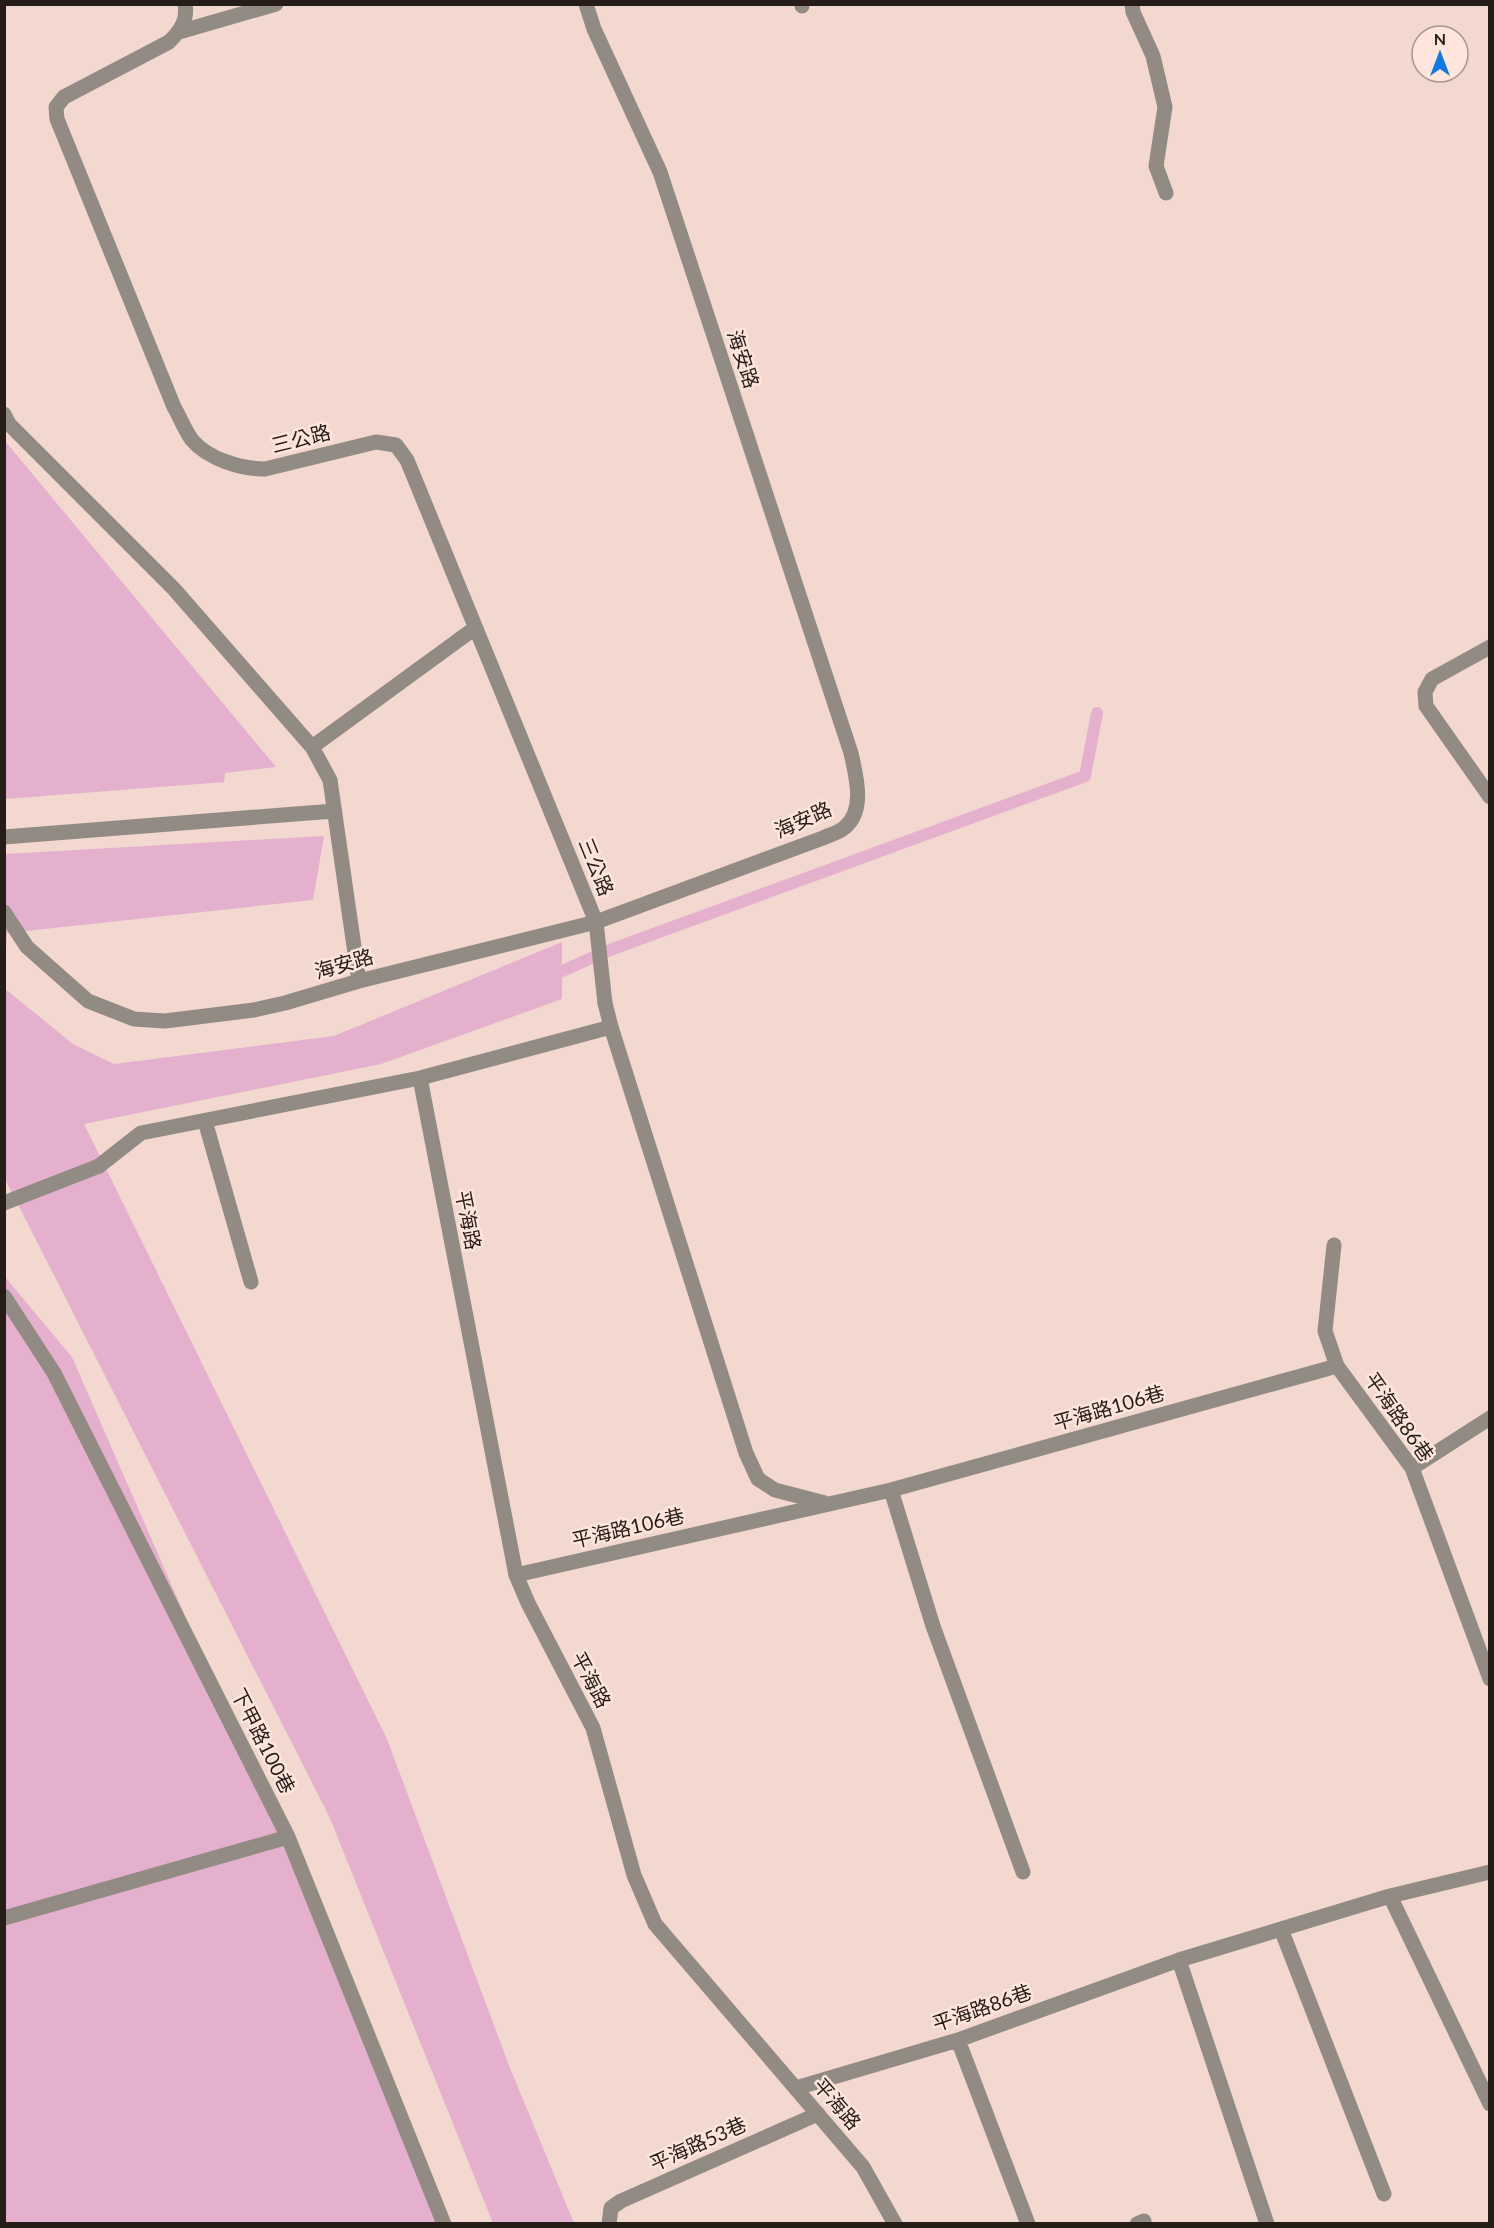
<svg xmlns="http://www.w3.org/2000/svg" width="1494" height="2228" font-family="Lato,'Noto Sans TC',sans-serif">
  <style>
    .water { fill: #e5b0ce }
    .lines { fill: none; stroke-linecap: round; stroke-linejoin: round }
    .stream { stroke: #e5b0ce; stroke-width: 12 }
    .service { stroke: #918b83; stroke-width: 15 }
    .minor { stroke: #918b83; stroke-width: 15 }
    .labels { text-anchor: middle; stroke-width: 5; stroke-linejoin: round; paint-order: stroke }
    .street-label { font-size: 20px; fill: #261d19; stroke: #ffe5db }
  </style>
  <rect width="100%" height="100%" fill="#f2d8ce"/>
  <path class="water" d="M5,441L276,767L225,773L224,782L5,799Z
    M324,836L313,900L7,933L5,964V854Z
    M562,942V999L381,1064L84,1124L387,1739L510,2068L574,2223H493L329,1816L5,1179L4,988L73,1044L114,1064L334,1036Z
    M5,1277L72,1357L334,1957L439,2223H5Z"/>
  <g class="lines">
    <path class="stream" d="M562,971L610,950L1085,776L1097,713"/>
    <path class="service" d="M1132,4L1133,12L1153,56L1165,107L1156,166L1166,193
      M802,6V4
      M4,414L9,424L174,589L312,747L330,780L359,981
      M1490,647L1432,679L1425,692L1426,706L1490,797
      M312,747L475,628
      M4,837L334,811
      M4,912L27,947L88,1001L134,1019L165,1021L254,1010L285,1003L359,981L596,922L823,838C829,835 838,833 844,828C866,811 856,776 851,753L660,172L594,29L586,4
      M605,1003L611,1027L746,1453L758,1479L775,1490L825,1503
      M205,1121L251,1282
      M4,1203L99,1166
      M1334,1245L1325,1331L1337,1366L1412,1468L1490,1679
      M1412,1468L1490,1418
      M891,1490L933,1626L1023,1872
      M516,1575L891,1490L1337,1366
      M1390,1896L1490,2104
      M1281,1929L1384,2194
      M1179,1960L1267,2224
      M958,2040L1028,2224
      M796,2088L958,2040L1179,1960L1390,1896L1490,1872
      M609,2224L611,2208L621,2201L818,2114
      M1137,2224L1144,2221"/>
    <path class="minor" d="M185,4C188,21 180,31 169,42L64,97L56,107L57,119L174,407C180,417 185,431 192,440C208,459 241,469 265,469L376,442L396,445L407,460L596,922L605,1003
      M179,32L276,4
      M420,1078L516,1575L528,1603L593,1728L634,1875L655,1924L863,2167L895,2224
      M99,1166L141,1133L420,1078L611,1027
      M4,1296L54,1373L288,1837L444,2224
      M4,1918L288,1837"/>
  </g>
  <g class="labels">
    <g class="street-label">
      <text transform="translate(743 359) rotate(72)" y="7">海安路</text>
      <text transform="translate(301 439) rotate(-14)" y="7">三公路</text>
      <text transform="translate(803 820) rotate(-24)" y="7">海安路</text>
      <text transform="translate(596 867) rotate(68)" y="7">三公路</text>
      <text transform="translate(344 964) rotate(-16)" y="7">海安路</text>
      <text transform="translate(468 1220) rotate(79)" y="7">平海路</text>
      <text transform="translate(1109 1408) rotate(-16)" y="7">平海路106巷</text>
      <text transform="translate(1399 1417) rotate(55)" y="7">平海路86巷</text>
      <text transform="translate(628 1528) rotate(-13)" y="7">平海路106巷</text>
      <text transform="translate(591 1680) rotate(62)" y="7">平海路</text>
      <text transform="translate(263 1741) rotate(63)" y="7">下甲路100巷</text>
      <text transform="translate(982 2008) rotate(-19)" y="7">平海路86巷</text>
      <text transform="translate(837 2104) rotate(49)" y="7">平海路</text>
      <text transform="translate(698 2144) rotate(-24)" y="7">平海路53巷</text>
    </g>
  </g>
  <rect width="1494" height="2228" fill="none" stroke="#261d19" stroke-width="12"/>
  <g transform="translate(1440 54)"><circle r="28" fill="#ffe5db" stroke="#a8958d" stroke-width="1.5"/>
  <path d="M0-4.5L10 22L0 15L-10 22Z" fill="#0d79e1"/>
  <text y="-9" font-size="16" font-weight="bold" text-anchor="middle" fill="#261d19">N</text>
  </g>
</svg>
